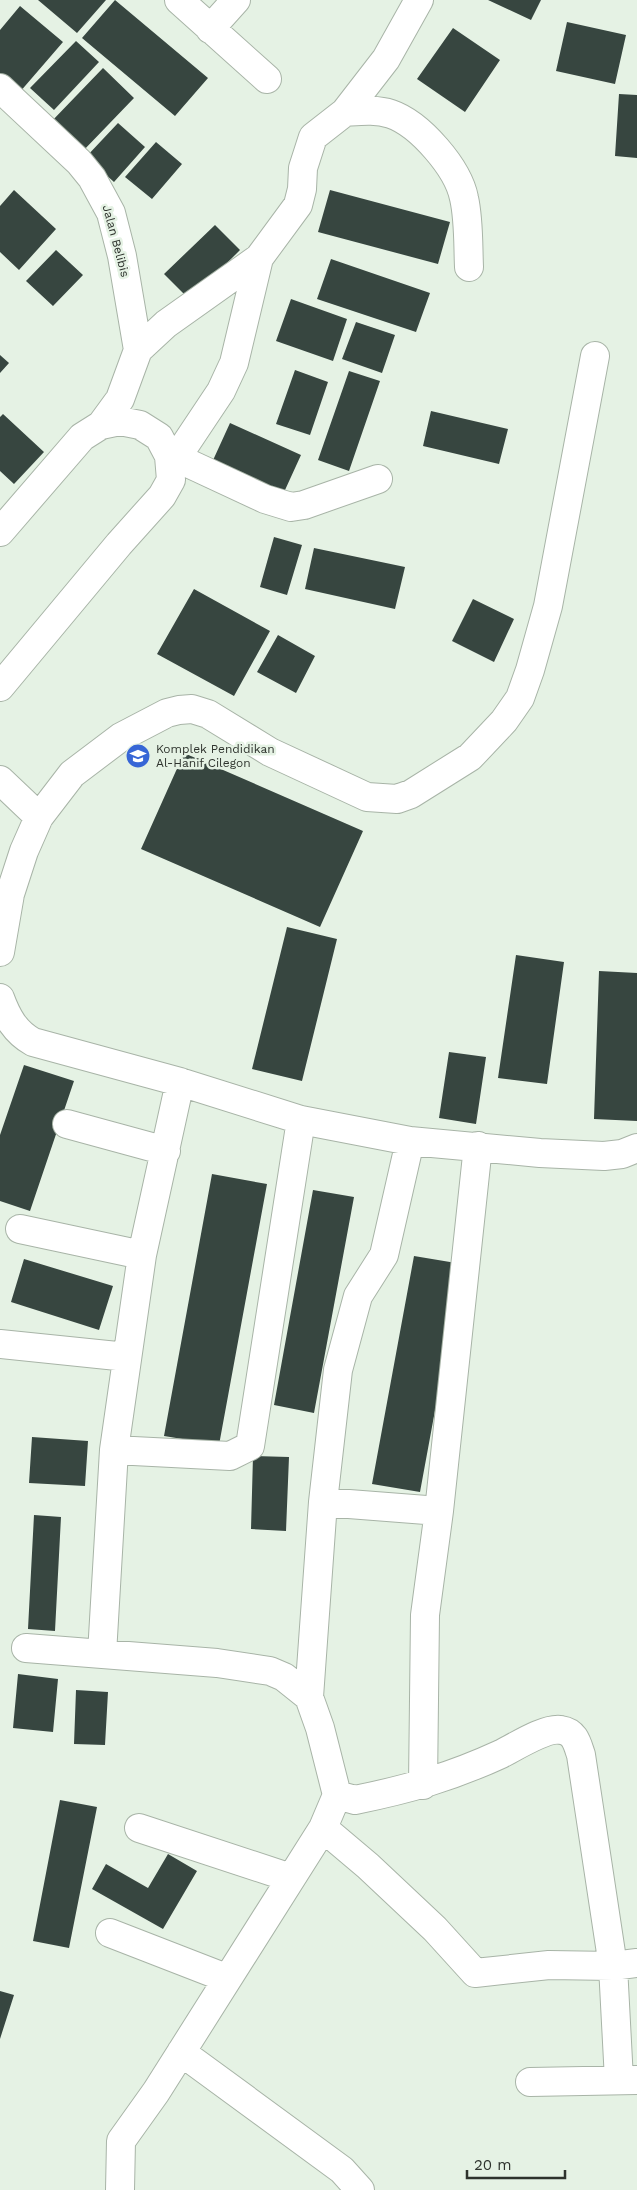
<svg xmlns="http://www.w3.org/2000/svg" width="637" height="2190" font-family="'Work Sans',sans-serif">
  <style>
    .building { fill: #374640 }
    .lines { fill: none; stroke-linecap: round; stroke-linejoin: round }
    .minor-casing { stroke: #a8b4a7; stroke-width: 30 }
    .minor { stroke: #fff; stroke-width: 28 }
    .labels { text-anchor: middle; stroke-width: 5; stroke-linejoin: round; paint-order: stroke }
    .street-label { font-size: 12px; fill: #2e332d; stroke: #e5f2e4 }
    .poi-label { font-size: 12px; fill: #2e332d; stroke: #e5f2e4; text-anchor: start }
  </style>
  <rect width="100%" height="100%" fill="#e5f2e4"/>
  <path class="building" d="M38,0H106L77,33Z
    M115,0L208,78L175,116L82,38Z
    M488,0H541L531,20Z
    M20,6L63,42L19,93L0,77V30Z
    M567,22L626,35L615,84L556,71Z
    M453,28L500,60L465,112L417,79Z
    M76,41L99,62L54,110L30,88Z
    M103,68L134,98L81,153L50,123Z
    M619,94L637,95V158L615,156Z
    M118,123L145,147L114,182L86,157Z
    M156,142L182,164L152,199L125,177Z
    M14,190L56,229L19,270L0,252V206Z
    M330,190L450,222L438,264L318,232Z
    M215,225L240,250L190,300L164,274Z
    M56,250L83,275L53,306L26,281Z
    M331,259L430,293L416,332L317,299Z
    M291,299L347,319L333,361L276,341Z
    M356,322L395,335L382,373L342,359Z
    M0,355L9,363L0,373Z
    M295,370L328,382L310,435L276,424Z
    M349,371L380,381L349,471L318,460Z
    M431,411L508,429L499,464L423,446Z
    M3,414L44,452L14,484L0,471V417Z
    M230,423L301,455L280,501L209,469Z
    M274,537L302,545L287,595L260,587Z
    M314,548L405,567L395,609L305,589Z
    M194,589L270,631L234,696L157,654Z
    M473,599L514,619L494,662L452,641Z
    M278,635L315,656L296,693L257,672Z
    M184,753L363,831L320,927L141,849Z
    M287,927L337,939L302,1081L252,1069Z
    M516,955L564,962L547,1084L498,1078Z
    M599,971L637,973V1121L594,1119Z
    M449,1052L486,1057L476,1124L439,1118Z
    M24,1065L74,1081L30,1211L0,1201V1135Z
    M212,1174L267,1184L219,1445L164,1436Z
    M313,1190L354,1197L314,1413L274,1405Z
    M414,1256L462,1264L420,1492L372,1484Z
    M24,1259L113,1286L99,1330L11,1302Z
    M32,1437L88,1441L85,1486L29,1483Z
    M253,1456L289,1457L286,1531L251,1529Z
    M34,1515L61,1517L55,1631L28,1629Z
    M18,1674L58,1679L53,1732L13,1728Z
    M76,1690L108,1692L105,1745L74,1744Z
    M60,1800L97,1807L69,1948L33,1941Z
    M168,1854L197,1871L163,1929L92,1889L106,1864L148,1888Z
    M0,1991L14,1995L0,2039Z"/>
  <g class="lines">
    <defs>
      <path id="minor" d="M179,0L267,79
        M210,29L236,0
        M0,88L79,162L92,178L111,213L122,256L138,350L120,399L101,425
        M345,112C360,111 376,109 391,114C420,124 458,168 464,198C469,220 468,245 469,267
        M138,350L166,324L259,258L298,205L302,189L303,168L313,137L345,112L386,59L419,0
        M177,458L265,499L291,507L304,505L378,479
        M171,466L221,391L234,363L259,258
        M0,532L82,437L101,425L120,421L140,425L159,437L169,456L171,480L162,496L119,544L0,687
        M0,780L39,817L24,851L10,894L0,952
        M39,817L72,774L121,737L167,713L179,710L192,709L208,714L270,752L367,797L397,799L411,794L470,757L504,721L520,698L530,670L548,606L595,356
        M0,998C7,1017 15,1032 33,1042L180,1082L301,1120L410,1141L540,1153L604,1156L622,1154L637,1148
        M67,1124L166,1151
        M20,1229L142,1255
        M0,1344L127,1357
        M114,1450L230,1456L250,1446L301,1120
        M323,1502L439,1511
        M26,1648L217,1663L270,1671L284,1677L309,1697L320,1728L337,1795L355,1800C409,1789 451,1777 501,1754C515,1747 546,1727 561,1730C575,1732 577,1743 581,1755L613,1966L619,2080
        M102,1654L114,1450L142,1255L180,1082
        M309,1697L323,1502L338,1370L358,1296L384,1255L410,1141
        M423,1785L425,1615L439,1511L478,1146
        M139,1828L291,1878
        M323,1828L368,1866L435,1929L475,1973L549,1965L613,1966L637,1963
        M110,1933L226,1978
        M181,2052L342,2170L360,2190
        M530,2082L637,2080
        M120,2190L121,2141L156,2092L323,1828L337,1795"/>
    </defs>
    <use href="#minor" class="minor-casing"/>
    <use href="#minor" class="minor"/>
  </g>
  <defs>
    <symbol id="school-disc" viewBox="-11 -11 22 22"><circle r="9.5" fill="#3766d6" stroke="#e5f2e4"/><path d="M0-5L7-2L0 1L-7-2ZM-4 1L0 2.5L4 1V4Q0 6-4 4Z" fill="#fff"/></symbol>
  </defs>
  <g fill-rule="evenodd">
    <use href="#school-disc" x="124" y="742" width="28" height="28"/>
  </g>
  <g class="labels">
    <g class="street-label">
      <text transform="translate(116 241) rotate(75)" y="4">Jalan Belibis</text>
    </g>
    <g class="poi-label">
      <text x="156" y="753">Komplek Pendidikan<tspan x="156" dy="14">Al-Hanif Cilegon</tspan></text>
    </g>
  </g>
  <path d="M467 2170v8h98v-8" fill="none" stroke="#2e332d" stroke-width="2.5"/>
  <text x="474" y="2170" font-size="15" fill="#2e332d" stroke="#e5f2e4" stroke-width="4" paint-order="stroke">20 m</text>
</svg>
